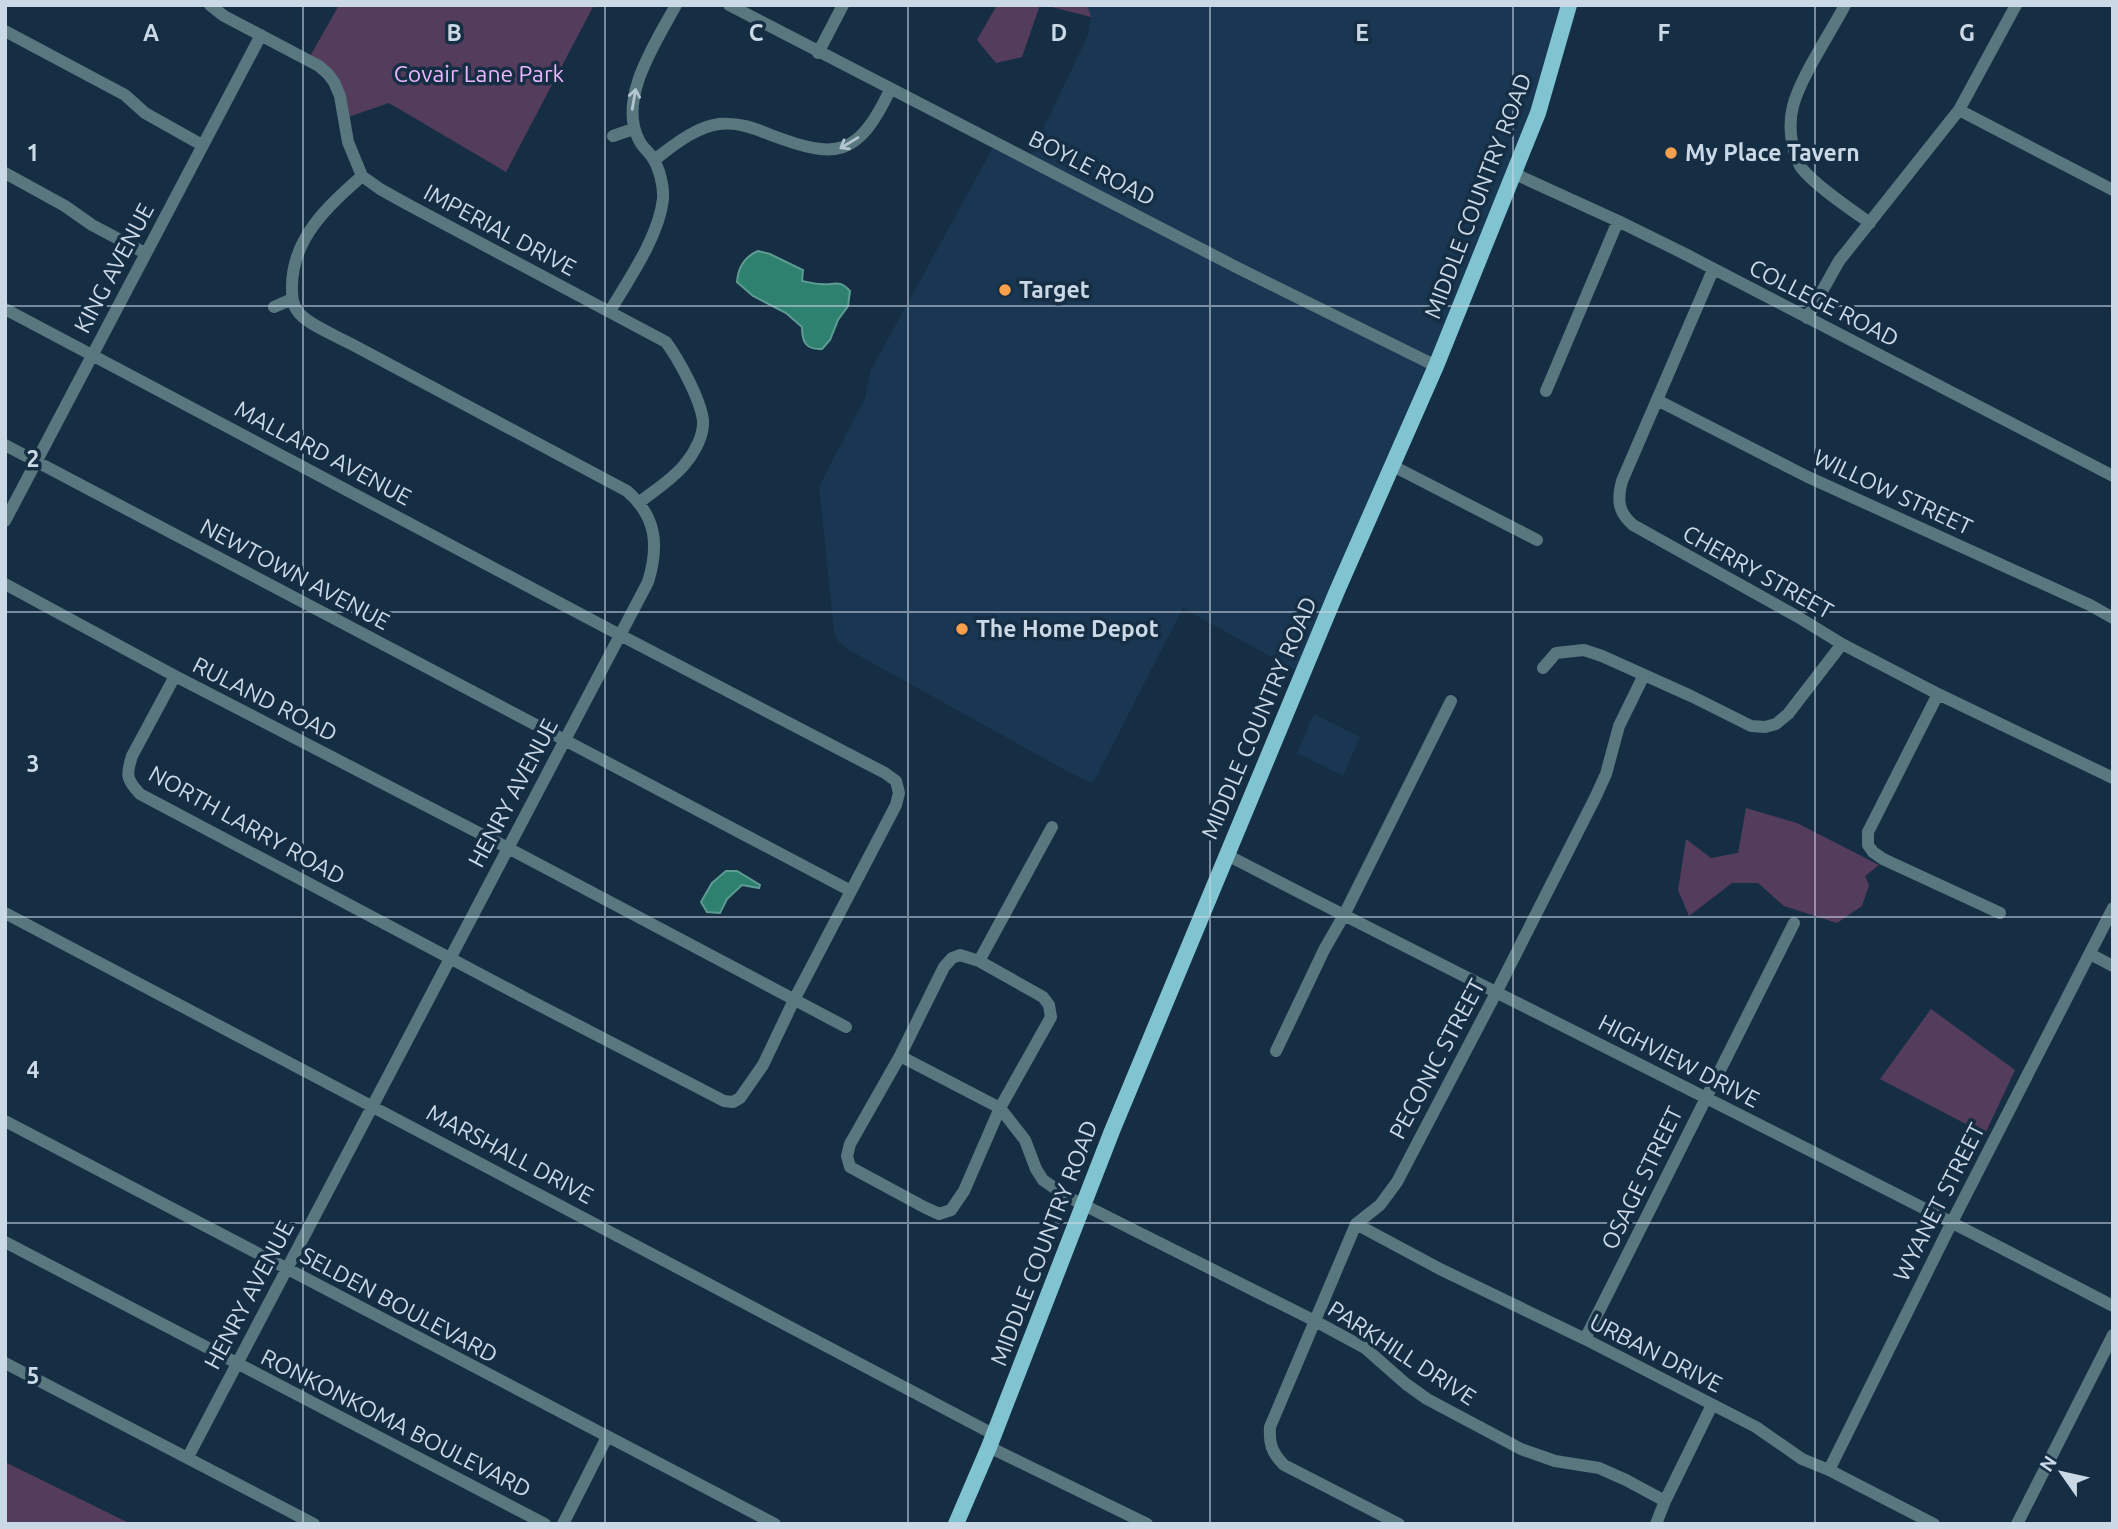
<svg xmlns="http://www.w3.org/2000/svg" width="2118" height="1529" font-family="Ubuntu,sans-serif">
  <style>
    .built { fill: #193752 }
    .green { fill: #543c5d }
    .water { fill: #2e806f; stroke: #5d9b93; stroke-width: 2 }
    .lines { fill: none; stroke-linecap: round; stroke-linejoin: round }
    .minor { stroke: #58777e; stroke-width: 12 }
    .major { stroke: #80c3d1; stroke-width: 16 }
    .oneway { stroke: #b4c5d2 }
    .grid { fill: none; stroke: #cbd9e7; stroke-width: 2; stroke-opacity: 0.55 }
    .poi-dot { fill: #f9a04d; stroke: #162e43; stroke-width: 2.5 }
    .labels { text-anchor: middle; stroke-width: 7; stroke-linejoin: round; paint-order: stroke }
    .park-label { font-size: 23px; fill: #eab6fe; stroke: #162e43 }
    .poi-label { font-size: 23px; font-weight: bold; fill: #cbd9e7; stroke: #162e43; text-anchor: start }
    .street-label { font-size: 23px; fill: #cbd9e7; stroke: #162e43 }
    .grid-label { font-size: 23px; text-anchor: middle; font-weight: bold; fill: #cbd9e7; stroke: #162e43; stroke-width: 7; stroke-linejoin: round; paint-order: stroke }
  </style>
  <rect width="100%" height="100%" fill="#162e43"/>
  <path class="built" d="M1070,5H1568L1538,113L1302,674L1183,608L1093,783L1076,776L847,649L838,641L834,630L819,487L865,398L871,370L996,142L1029,159L1088,35L1091,17Z
    M1314,714L1360,737L1343,776L1297,753Z"/>
  <path class="green" d="M339,5H594L506,172L389,103L348,117L345,93L309,58Z
    M997,5H1040L1022,57L996,63L977,40Z
    M1044,5H1087L1091,17Z
    M1746,808L1797,823L1879,865L1865,876L1869,885L1862,906L1837,923L1784,906L1758,883H1732L1689,916L1678,890L1686,839L1711,858L1738,853Z
    M1931,1009L2015,1070L1985,1134L1880,1079Z
    M5,1462L131,1524H5Z"/>
  <path class="water" d="M758,251L770,254L803,270L802,281C808,282 815,284 821,284C835,286 838,278 850,291L848,306L838,320L830,340L822,349C806,350 802,342 802,327L786,313L753,296L737,282C738,268 744,257 758,251Z
    M726,871H737L760,885L759,888L742,885L727,899L720,913L707,912L701,902L712,883Z"/>
  <g class="lines">
    <path class="minor" d="M210,5L224,16L319,66L328,74L334,82L340,96L348,142L362,176L380,189L407,204L666,342C679,360 700,398 703,420C704,435 695,452 685,464C673,479 655,490 640,502
      M729,5L1238,268L1436,366
      M1845,5C1830,34 1801,76 1793,106C1788,125 1791,147 1799,164C1807,180 1853,211 1870,223
      M5,31L125,95L145,113L202,145
      M818,53L843,5
      M1959,110L2113,190
      M613,136L633,129
      M654,160C673,146 695,127 719,124C738,122 754,128 771,135C837,160 858,157 890,90
      M5,173L65,206L92,225L145,253
      M1513,173L1618,221L1687,255L2113,476
      M1713,270L1622,481C1617,500 1618,512 1633,525L1798,617L1842,644L1938,694L2113,778
      M274,307L292,299
      M5,309L620,635L885,773L896,781L899,793L896,805L794,1000L763,1065L740,1098L733,1102L724,1101L529,1000L140,794C126,779 126,775 132,756L175,676
      M610,311C629,279 659,236 663,199C664,186 659,167 652,157C648,151 642,147 639,140C617,99 656,42 676,5
      M1807,318L1839,261L1959,110L2016,5
      M1546,391L1618,221
      M1657,400L1808,477L2090,605L2113,618
      M5,445L851,891
      M1393,466L1537,540
      M5,521L261,35
      M5,584L175,676L508,848L846,1027
      M1543,668L1556,653L1584,650L1602,656L1691,696L1751,726L1765,727L1776,724L1788,714L1842,644
      M1938,694L1868,832V845L1873,852L1883,859L2000,913
      M1227,855C1521,1007 1819,1152 2113,1306
      M5,913L993,1434
      M2090,954L2113,966
      M979,961L1052,827
      M1276,1051L1324,950L1344,915L1451,701
      M900,1056L850,1144L847,1156L850,1167L924,1207L939,1214L951,1210L964,1191L1000,1108L1051,1017L1049,1005L1043,997L979,961L960,955L952,958L944,967L900,1056L1000,1108L1025,1140L1036,1169L1043,1180L1066,1196L1315,1321L1365,1348L1406,1384L1427,1399L1521,1449L1555,1461L1599,1468L1626,1480L1665,1501
      M5,1121L775,1524
      M1356,1224L1440,1269L1585,1339L1756,1427L1802,1459L1829,1470L1934,1524
      M5,1242L545,1524
      M1585,1339L1794,923
      M5,1363L314,1524
      M989,1447L1147,1524
      M188,1457L648,582C659,546 657,517 627,491L355,346C339,337 310,326 299,313C292,305 292,296 292,287C292,238 328,206 362,176
      M1829,1470L1952,1222L2113,908
      M563,1524L607,1437
      M1399,1524L1284,1465C1272,1453 1269,1444 1270,1427L1356,1224L1380,1205L1397,1182L1496,993L1595,798L1606,774L1619,726L1644,675
      M1656,1524L1665,1501L1712,1405
      M2017,1524L2113,1335"/>
    <path class="major" d="M956,1524L989,1447L1112,1131L1337,591L1436,366L1538,113L1569,5"/>
  </g>
  <defs><path id="oneway-shaft" d="M-6 0H5M1.5-3L5.5 0L1.5 3" fill="none" stroke-width="1.6" stroke-linecap="round" stroke-linejoin="round" transform="scale(1.75)"/></defs>
  <g class="oneway">
    <use href="#oneway-shaft" transform="translate(634 99) rotate(-80)"/>
    <use href="#oneway-shaft" transform="translate(849 143) rotate(149)"/>
  </g>
  <path class="grid" d="M303,5V1524M605,5V1524M908,5V1524M1210,5V1524M1513,5V1524M1815,5V1524M5,306H2113M5,612H2113M5,917H2113M5,1223H2113"/>
  <g class="poi-dot">
    <circle cx="1671" cy="153" r="7"/>
    <circle cx="1005" cy="290" r="7"/>
    <circle cx="962" cy="629" r="7"/>
  </g>
  <g class="labels">
    <g class="park-label">
      <text x="479" y="82">Covair Lane Park</text>
    </g>
    <g class="poi-label">
      <text x="1685" y="161">My Place Tavern</text>
      <text x="1019" y="298">Target</text>
      <text x="976" y="637">The Home Depot</text>
    </g>
    <g class="street-label">
      <text transform="translate(1092 168) rotate(27)" y="8">BOYLE ROAD</text>
      <text transform="translate(1478 196) rotate(-69)" y="8">MIDDLE COUNTRY ROAD</text>
      <text transform="translate(500 230) rotate(28)" y="8">IMPERIAL DRIVE</text>
      <text transform="translate(114 268) rotate(-62)" y="8">KING AVENUE</text>
      <text transform="translate(1824 303) rotate(27)" y="8">COLLEGE ROAD</text>
      <text transform="translate(323 453) rotate(28)" y="8">MALLARD AVENUE</text>
      <text transform="translate(1893 492) rotate(25)" y="8">WILLOW STREET</text>
      <text transform="translate(1758 572) rotate(29)" y="8">CHERRY STREET</text>
      <text transform="translate(295 574) rotate(28)" y="8">NEWTOWN AVENUE</text>
      <text transform="translate(265 699) rotate(27)" y="8">RULAND ROAD</text>
      <text transform="translate(1259 718) rotate(-67)" y="8">MIDDLE COUNTRY ROAD</text>
      <text transform="translate(513 793) rotate(-62)" y="8">HENRY AVENUE</text>
      <text transform="translate(247 825) rotate(29)" y="8">NORTH LARRY ROAD</text>
      <text transform="translate(1437 1059) rotate(-62)" y="8">PECONIC STREET</text>
      <text transform="translate(1679 1061) rotate(27)" y="8">HIGHVIEW DRIVE</text>
      <text transform="translate(510 1154) rotate(28)" y="8">MARSHALL DRIVE</text>
      <text transform="translate(1642 1178) rotate(-64)" y="8">OSAGE STREET</text>
      <text transform="translate(1939 1202) rotate(-63)" y="8">WYANET STREET</text>
      <text transform="translate(1044 1243) rotate(-69)" y="8">MIDDLE COUNTRY ROAD</text>
      <text transform="translate(249 1295) rotate(-62)" y="8">HENRY AVENUE</text>
      <text transform="translate(399 1305) rotate(28)" y="8">SELDEN BOULEVARD</text>
      <text transform="translate(1402 1353) rotate(33)" y="8">PARKHILL DRIVE</text>
      <text transform="translate(1656 1353) rotate(27)" y="8">URBAN DRIVE</text>
      <text transform="translate(396 1423) rotate(27)" y="8">RONKONKOMA BOULEVARD</text>
    </g>
  </g>
  <g class="grid-label">
    <text x="151" y="41">A</text>
    <text x="454" y="41">B</text>
    <text x="756" y="41">C</text>
    <text x="1059" y="41">D</text>
    <text x="1362" y="41">E</text>
    <text x="1664" y="41">F</text>
    <text x="1967" y="41">G</text>
    <text x="33" y="161">1</text>
    <text x="33" y="467">2</text>
    <text x="33" y="772">3</text>
    <text x="33" y="1078">4</text>
    <text x="33" y="1384">5</text>
  </g>
  <rect width="2118" height="1529" fill="none" stroke="#cbd9e7" stroke-width="14"/>
  <g transform="translate(2062 1473) rotate(304)" stroke="#162e43" stroke-width="5" paint-order="stroke">
  <path d="M0-5L12 26L0 18L-12 26Z" fill="#cbd9e7"/>
  <text y="-10" font-size="19" font-weight="bold" text-anchor="middle" fill="#cbd9e7">N</text>
  </g>
</svg>
